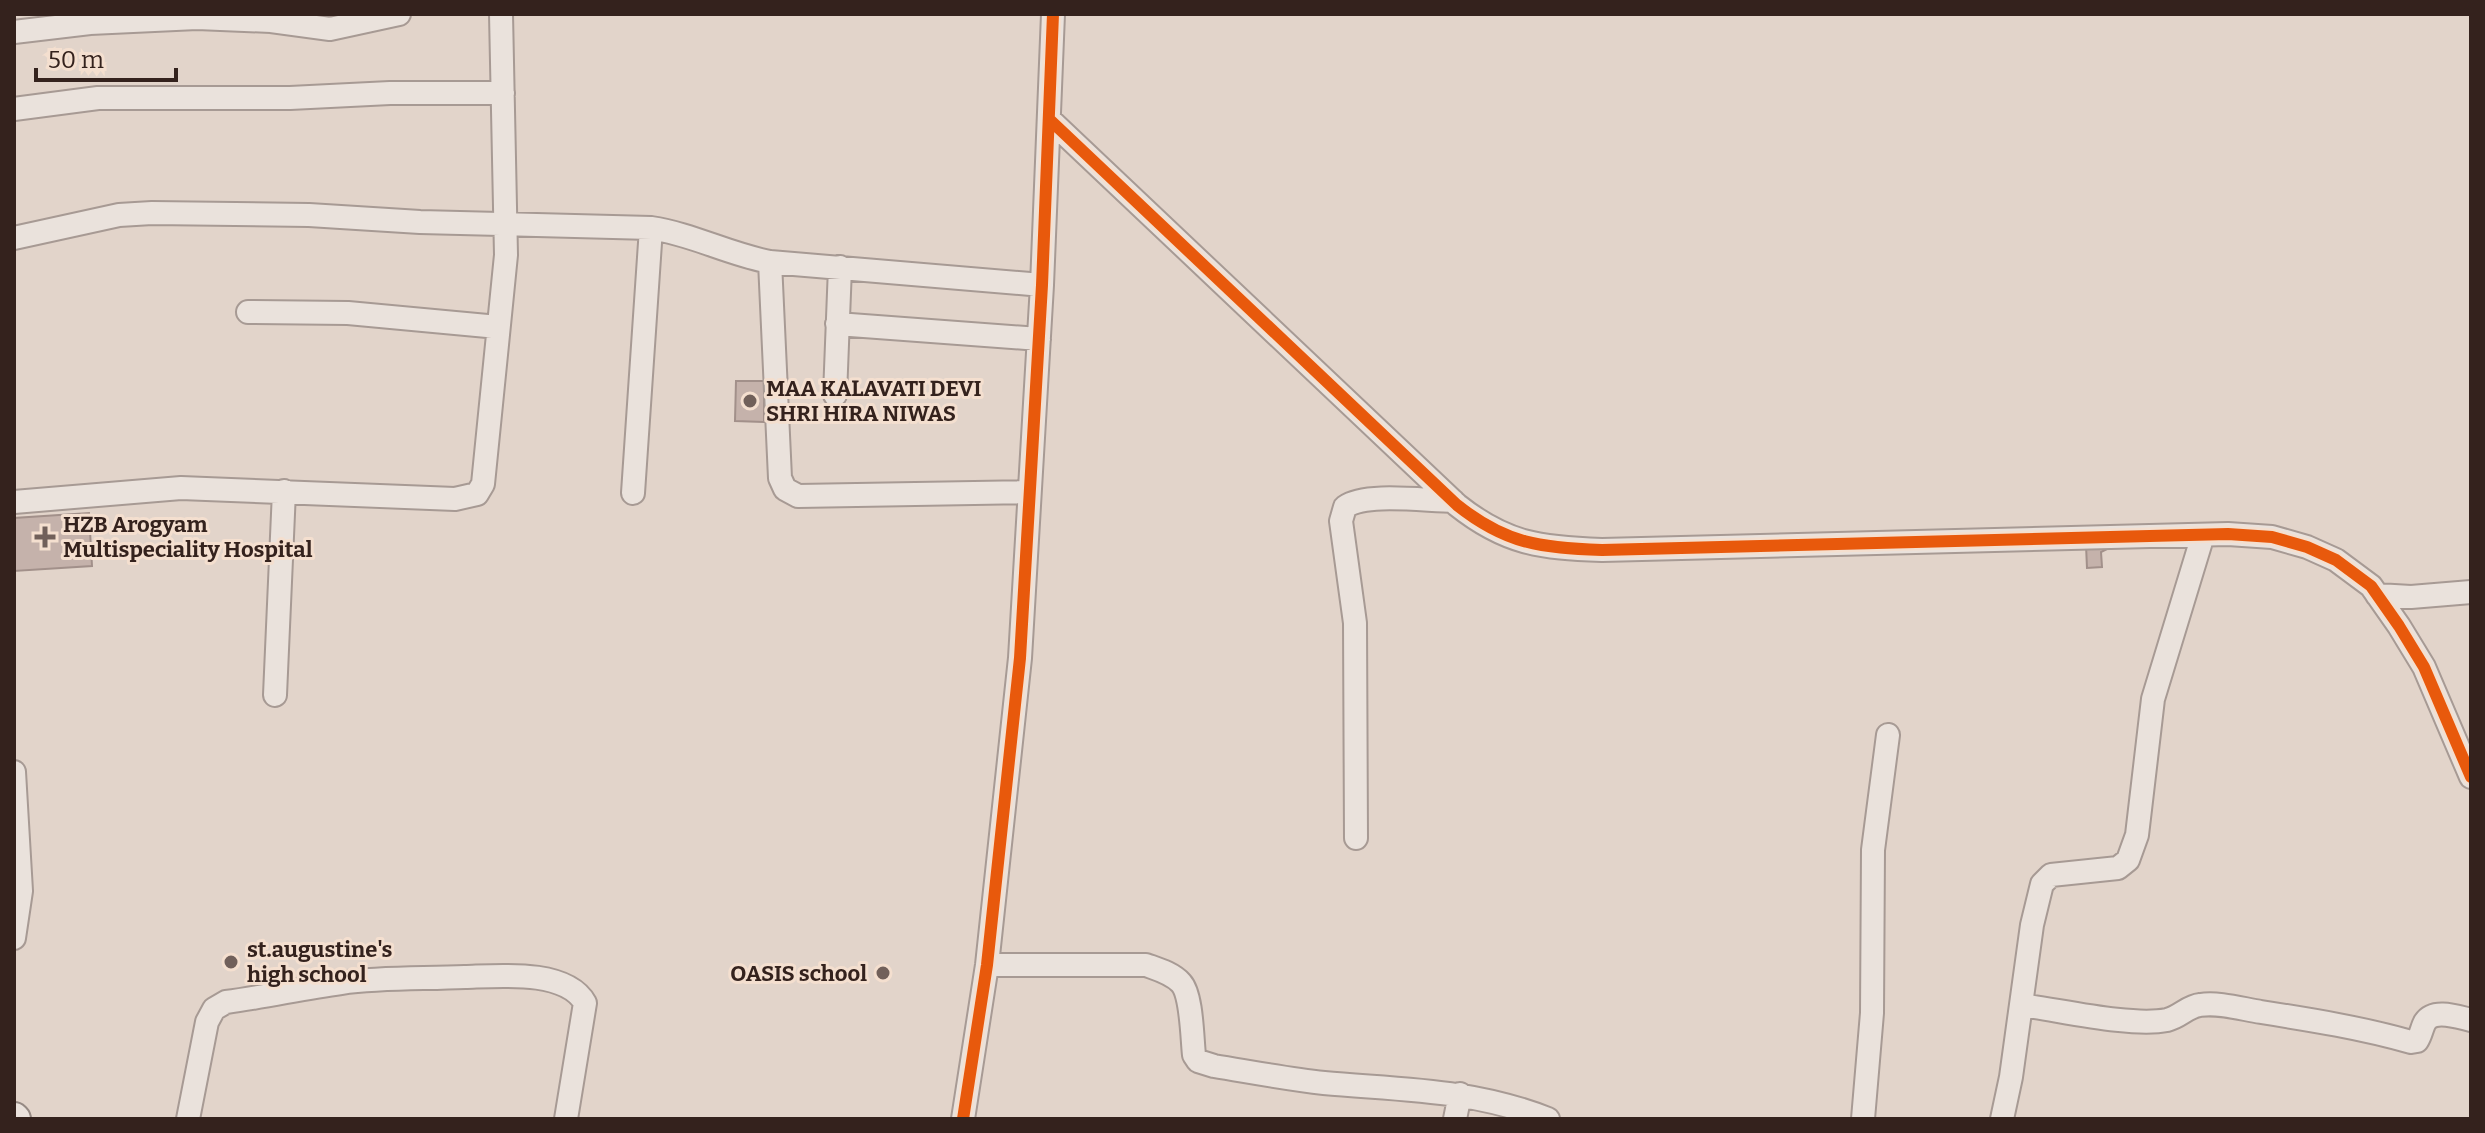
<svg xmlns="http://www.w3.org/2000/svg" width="2485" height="1133" font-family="Bitter,serif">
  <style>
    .building { fill: #c5b2ab; stroke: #a2908a; stroke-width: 2 }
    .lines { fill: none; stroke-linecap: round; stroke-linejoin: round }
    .minor-casing { stroke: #a79a94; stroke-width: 26 }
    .secondary-casing { stroke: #968a84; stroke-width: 34 }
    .minor { stroke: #eae2dc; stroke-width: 22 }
    .secondary { stroke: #eae2dc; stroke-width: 30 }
    .cycleway-casing { stroke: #f4dfcf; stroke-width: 17 }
    .cycleway { stroke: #e8590c; stroke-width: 12 }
    .poi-dot { fill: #71605a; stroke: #f4dfcf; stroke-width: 3 }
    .labels { text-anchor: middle; stroke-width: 6; stroke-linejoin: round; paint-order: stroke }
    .poi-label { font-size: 22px; font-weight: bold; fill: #34221d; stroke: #f4dfcf; text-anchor: start }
  </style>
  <rect width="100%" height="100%" fill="#e2d4ca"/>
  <path class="building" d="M736,381H764V422L735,421Z
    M89,513L92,566L14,571V518Z
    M2086,545H2105L2107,549L2101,552L2102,567L2087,568Z"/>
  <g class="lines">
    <defs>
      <path id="minor" d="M14,32L90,23L197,18L271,21L330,29L399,14
        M14,109L98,98H290L390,93H503
        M1050,120L1457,505C1506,544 1541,548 1602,550L2228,534L2272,537L2307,547L2336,560L2371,586L2399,626L2424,667L2471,777
        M14,238L119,215L152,213L309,215L420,222L651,228C692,234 728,254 770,262L1042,285
        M770,262L780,478L785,489L798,496L1029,492
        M248,312L348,313L498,327
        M837,324L1039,339
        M835,395L840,267
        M633,493L651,228
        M14,502L181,488L455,499L477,494L483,484L506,255L501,14
        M2377,595L2411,597L2471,592
        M275,695L284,491
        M14,772L21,891L14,938
        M1356,838L1355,623L1341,521L1345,507C1366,492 1426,501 1453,501
        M987,965H1146C1157,969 1172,973 1181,983C1192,995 1192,1038 1194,1055L1198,1061L1214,1066C1251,1072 1287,1079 1324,1083C1403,1090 1472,1089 1548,1119
        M2021,1005C2060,1010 2131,1027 2167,1020C2180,1017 2188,1006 2200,1005C2219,1002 2242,1009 2261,1012C2312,1020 2362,1028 2411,1042L2417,1041C2421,1035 2422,1027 2425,1022C2434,1008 2458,1017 2471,1020
        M188,1119L207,1022L214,1009L226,1002C265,997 303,988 341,983C383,977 423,979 465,977C498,976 566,969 585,1003L566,1119
        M963,1119L987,965L1020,658L1042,285L1053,14
        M1455,1119L1460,1094
        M1863,1119L1872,1013L1873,850L1888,735
        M2002,1119L2011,1077L2032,925L2042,884L2051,875L2118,868L2128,860L2137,835L2153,699L2203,535"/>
      <path id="secondary" d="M14,1118L15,1119"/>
    </defs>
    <use href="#minor" class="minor-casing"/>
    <use href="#secondary" class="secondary-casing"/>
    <use href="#minor" class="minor"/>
    <use href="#secondary" class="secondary"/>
    <defs>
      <path id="cycleway" d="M1050,120L1457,505C1506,544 1541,548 1602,550L2228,534L2272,537L2307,547L2336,560L2371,586L2399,626L2424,667L2471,777
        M963,1119L987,965L1020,658L1042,285L1053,14"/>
    </defs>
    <use href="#cycleway" class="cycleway-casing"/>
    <use href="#cycleway" class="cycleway"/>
  </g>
  <g class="poi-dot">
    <circle cx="750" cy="401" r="8"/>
    <path d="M41 525h8v8h8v8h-8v8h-8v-8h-8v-8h8z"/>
    <circle cx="231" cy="962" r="8"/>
    <circle cx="883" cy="973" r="8"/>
  </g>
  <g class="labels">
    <g class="poi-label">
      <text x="766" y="396">MAA KALAVATI DEVI<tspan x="766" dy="25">SHRI HIRA NIWAS</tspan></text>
      <text x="63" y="532">HZB Arogyam<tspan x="63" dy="25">Multispeciality Hospital</tspan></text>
      <text x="247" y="957">st.augustine's<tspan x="247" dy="25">high school</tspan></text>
      <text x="867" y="981" text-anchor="end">OASIS school</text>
    </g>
  </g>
  <rect width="2485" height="1133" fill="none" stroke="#34221d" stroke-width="32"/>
  <path d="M36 68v12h140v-12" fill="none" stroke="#34221d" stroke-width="4"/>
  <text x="48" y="68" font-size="24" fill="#34221d" stroke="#f4dfcf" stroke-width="6" paint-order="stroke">50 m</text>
</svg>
